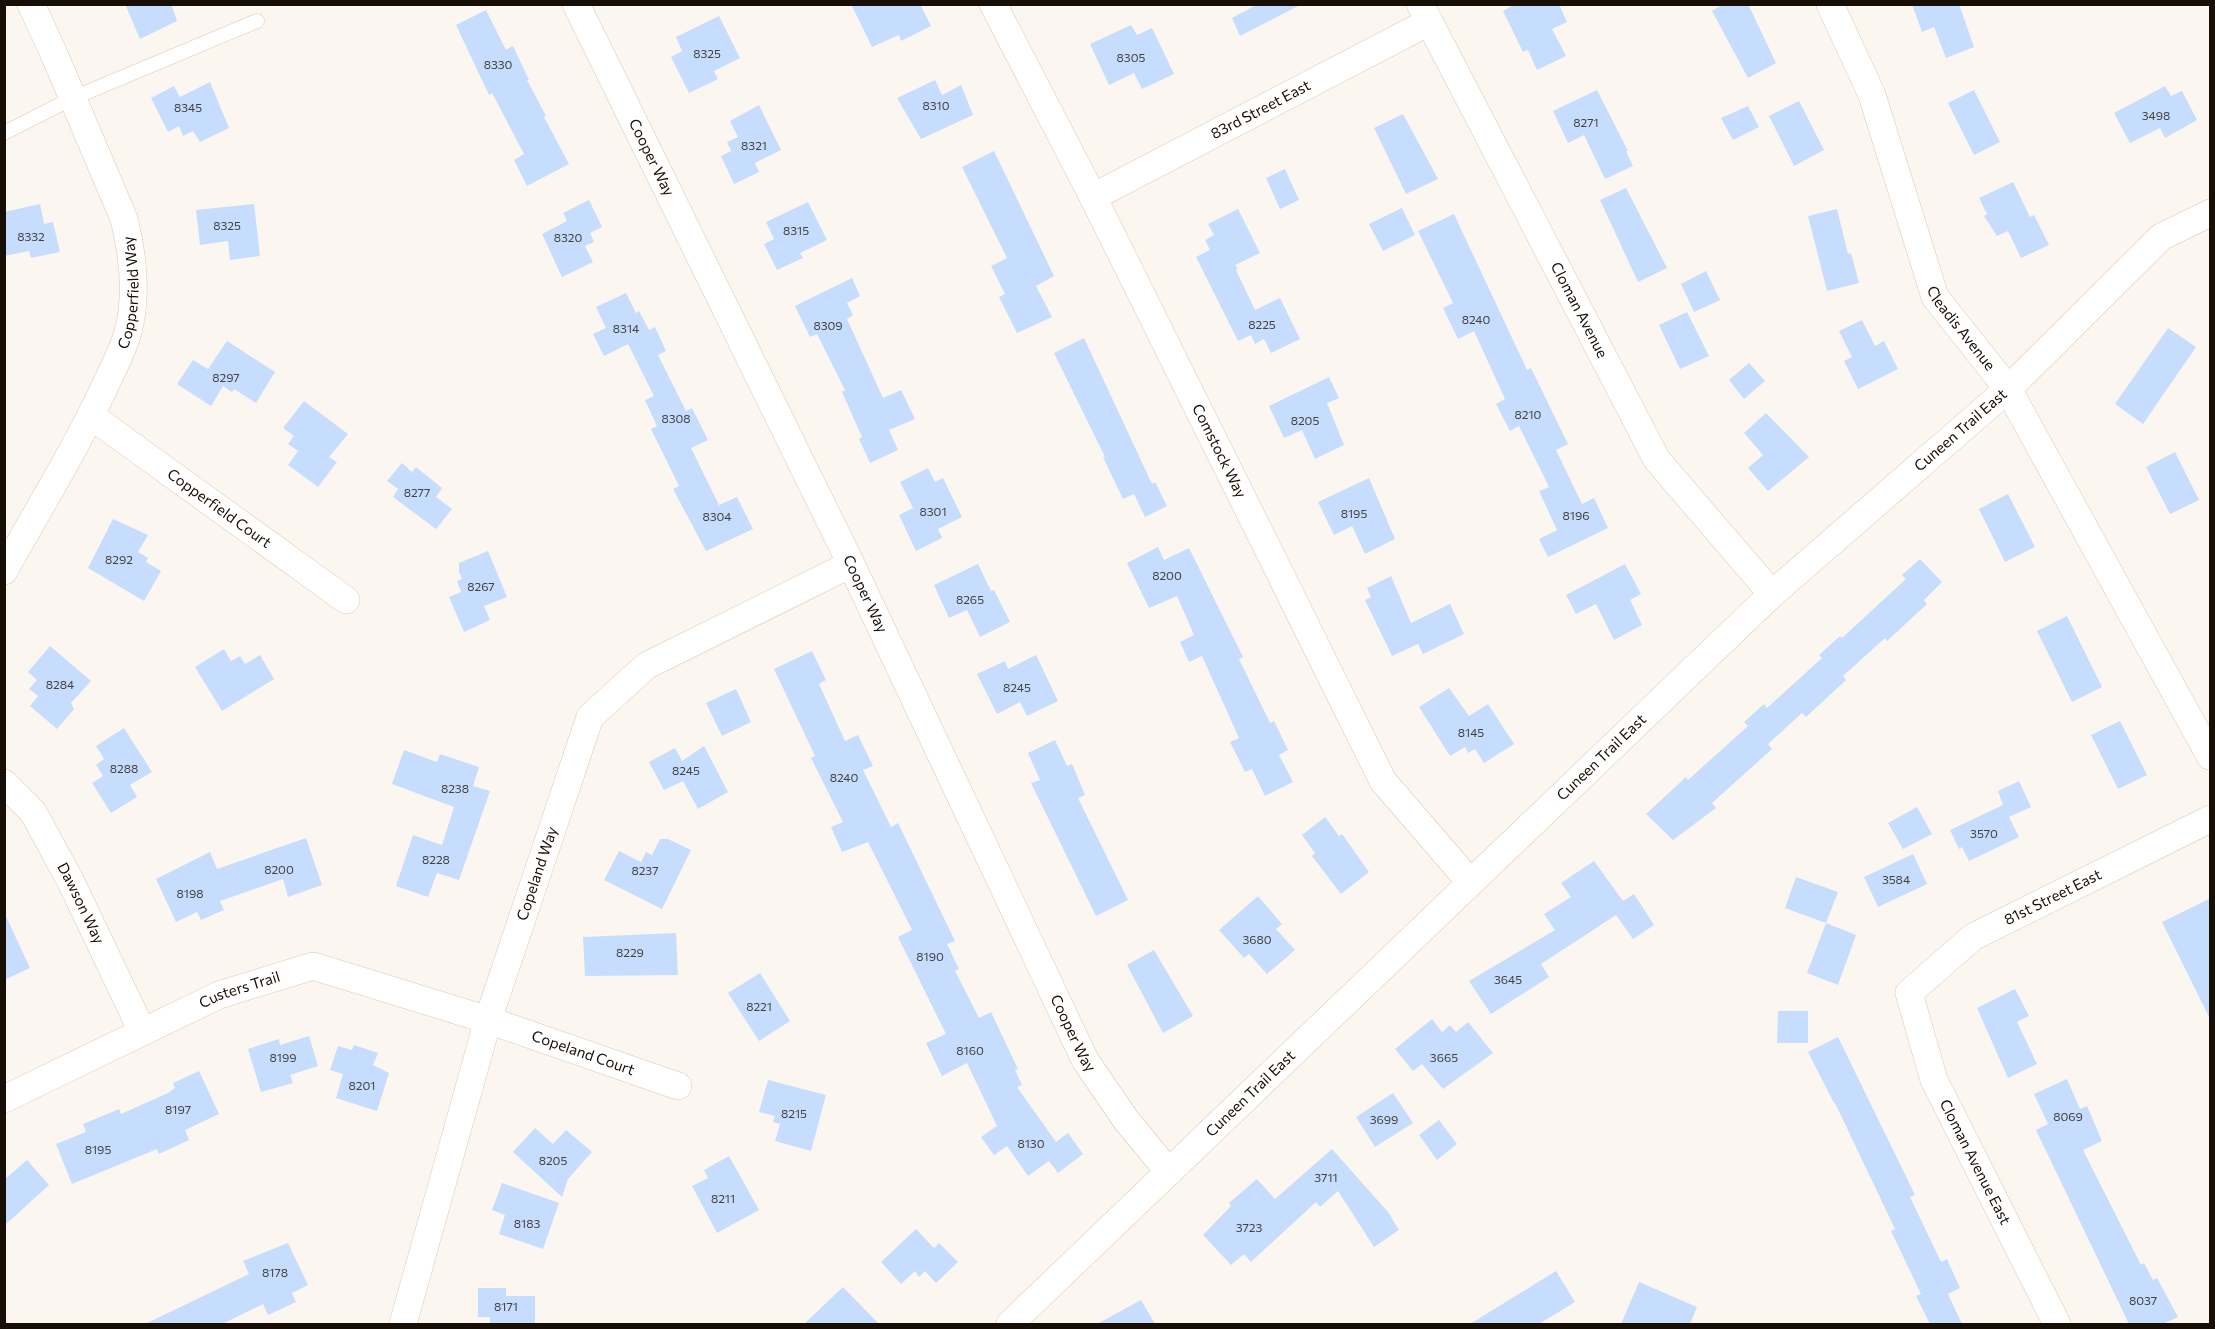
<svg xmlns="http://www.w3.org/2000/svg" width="2215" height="1329" font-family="Commissioner,sans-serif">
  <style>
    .building { fill: #c7ddfe }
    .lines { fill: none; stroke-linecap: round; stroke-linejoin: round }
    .lane-casing { stroke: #e1c6ae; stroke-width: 15 }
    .street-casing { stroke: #e1c6ae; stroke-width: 28 }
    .lane { stroke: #fff; stroke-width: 14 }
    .street { stroke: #fff; stroke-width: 27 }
    .labels { text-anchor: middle; stroke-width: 4.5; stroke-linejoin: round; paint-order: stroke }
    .number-label { font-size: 12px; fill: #434244 }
    .street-label { font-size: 15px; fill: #170e06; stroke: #fff }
  </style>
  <rect width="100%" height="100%" fill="#fcf6f1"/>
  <path class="building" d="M125,4H171L177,21L140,39Z
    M851,4H920L931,26L901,41L899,35L872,47Z
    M1258,4H1302L1240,36L1232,18Z
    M1516,4H1559L1567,22L1552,29L1566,56L1537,70L1528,50L1523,52L1503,11Z
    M1724,4H1748L1776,63L1748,78L1712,11Z
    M1912,4H1959L1974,47L1946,58L1934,27L1922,32Z
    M486,10L506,50L513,46L529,80H527L546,116L544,117L569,164L527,186L514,160L524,154L492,93L489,95L456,25Z
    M719,16L740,58L714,71L718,79L689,93L671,57L682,51L676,37Z
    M1131,25L1137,35L1152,28L1174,74L1142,89L1134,73L1109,85L1090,44Z
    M935,80L942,95L961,85L973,115L921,139L897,98Z
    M210,82L229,128L200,142L193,131L183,136L179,126L168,132L151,98L174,86L180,97Z
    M2165,86L2171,96L2182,91L2197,120L2165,138L2160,128L2130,143L2114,113Z
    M1597,90L1628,151H1626L1633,166L1605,179L1584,135L1568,143L1553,111Z
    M1974,90L2000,142L1974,155L1948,103Z
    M1799,101L1824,150L1794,166L1769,116Z
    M759,105L781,150L755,163L759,172L734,184L721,156L731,151L727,142L738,137L730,121Z
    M1748,106L1759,127L1733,140L1721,118Z
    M1403,114L1438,179L1406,194L1374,128Z
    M994,151L1054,276L1036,286L1052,317L1017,333L999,297L1005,294L991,266L1007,258L962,167Z
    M1285,169L1299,200L1280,209L1266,178Z
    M2013,182L2030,217L2034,215L2049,245L2021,258L2008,231L1997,236L1984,216L1987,214L1979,198Z
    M1626,188L1667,268L1638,282L1600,200Z
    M589,200L602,227L590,233L594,242L585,246L593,262L562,277L542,234L567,221L563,213Z
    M808,202L827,240L800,253L803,258L777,270L764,244L774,239L766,222Z
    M40,204L44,224L53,222L60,252L31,258L29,251L4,256V212Z
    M254,204L260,256L230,260L228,241L200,245L196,210Z
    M1402,208L1415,235L1383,251L1369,224Z
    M1238,209L1260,253L1235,265L1238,269L1236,270L1255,310L1280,298L1300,339L1271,353L1264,339L1255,344L1251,335L1238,341L1196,257L1210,250L1205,240L1214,235L1208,224Z
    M1837,209L1848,254L1851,253L1859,283L1827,291L1808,216Z
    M1454,214L1527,370L1531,368L1568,444L1556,450L1582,504L1594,498L1608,528L1548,557L1539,539L1557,530L1539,491L1549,487L1519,426L1510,431L1496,404L1505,399L1474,331L1458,339L1443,308L1453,303L1418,231Z
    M1706,271L1720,300L1694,312L1681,284Z
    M852,278L860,296L847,303L853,315L847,319L883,398L901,390L915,419L889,430L898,450L870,463L859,439L862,437L842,392L845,390L817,334L810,337L795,306Z
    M626,293L636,313L639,311L649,330L655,327L666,351L658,355L686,411L692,408L708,440L691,448L719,505L737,497L753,529L706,551L673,489L679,486L651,429L657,426L645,400L654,396L628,344L604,356L593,334L606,328L596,307Z
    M1687,312L1709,356L1680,369L1659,325Z
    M1862,320L1875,346L1884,341L1898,369L1858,389L1844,361L1852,357L1839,331Z
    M2168,328L2196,347L2143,424L2115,404Z
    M1084,338L1152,484L1155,482L1167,506L1145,517L1134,494L1123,499L1103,457H1105L1054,353Z
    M227,341L275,372L256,403L234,389L232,392L223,386L211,406L177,384L193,360L208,369Z
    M1749,363L1765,381L1744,399L1729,380Z
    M1329,377L1339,398L1327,403L1344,445L1315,459L1302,430L1284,438L1269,406Z
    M304,401L348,434L329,457L337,462L318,487L288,465L298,451L288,444L294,436L283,428Z
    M1766,413L1809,457L1768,491L1748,468L1763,455L1744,433Z
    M2175,452L2199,500L2170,514L2146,467Z
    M402,463L412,472L416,467L442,488L436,497L452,509L436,529L393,497L398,489L387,481Z
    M928,468L935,482L943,478L962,517L938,529L942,538L916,551L899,515L913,508L900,482Z
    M1369,478L1395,539L1365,554L1352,526L1334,535L1318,502Z
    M2008,494L2035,547L2005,562L1979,509Z
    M113,519L148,535L138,552L148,558L146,562L161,571L144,601L88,568Z
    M1158,547L1164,560L1189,548L1243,657L1239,659L1270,723L1274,721L1288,750L1279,755L1293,782L1265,796L1252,769L1245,772L1230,742L1239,738L1202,656L1189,662L1180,642L1194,635L1177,596L1149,608L1127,563Z
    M488,551L507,597L484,606L490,620L464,632L449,597L461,592L457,581L462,579L459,572V563Z
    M1920,559L1942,582L1924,600L1927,604L1887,641L1885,638L1843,676L1846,680L1806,717L1802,713L1768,744L1772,749L1712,803L1716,808L1673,840L1646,814L1686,777L1688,780L1748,726L1744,722L1764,704L1767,708L1822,658L1819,655L1840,636L1842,638L1906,579L1902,575Z
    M978,564L991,591L994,590L1010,622L980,637L967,610L949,618L934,585Z
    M1625,564L1641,594L1630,600L1642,625L1614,640L1596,604L1576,614L1566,595Z
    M1391,576L1411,623L1450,604L1464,634L1423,654L1418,644L1392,656L1365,600L1371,597L1367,588Z
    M2067,616L2102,687L2072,702L2037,631Z
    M50,646L91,681L71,703L74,709L57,729L30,706L38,696L29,689L37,680L28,672Z
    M224,649L231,661L240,656L245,664L260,655L274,679L222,711L195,667Z
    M812,651L826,680L819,684L845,741L858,735L873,766L863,770L891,827L898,823L955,941L947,944L959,969L955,971L979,1018L991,1012L1018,1069L1015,1070L1022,1085L1017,1087L1056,1142L1068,1133L1083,1154L1058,1173L1049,1161L1028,1176L1007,1146L994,1155L981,1137L997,1126L967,1063L942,1076L926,1043L946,1034L898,937L912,930L868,842L842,852L831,827L843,822L811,758L815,756L774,669Z
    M1036,655L1058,701L1027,716L1020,702L997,714L977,674L1005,661L1008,669Z
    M1449,688L1469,716L1488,704L1514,744L1484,763L1475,749L1468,753L1465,747L1450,756L1419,707Z
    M736,689L751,722L722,736L706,703Z
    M2120,721L2147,775L2118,789L2091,735Z
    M124,728L152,772L130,785L137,797L111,813L92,783L103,776L96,765L104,759L96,746Z
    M1055,740L1067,766L1072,764L1085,795L1078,798L1128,900L1096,916L1031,783L1040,780L1028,753Z
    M704,746L728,792L698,809L683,781L664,790L649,762L675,748L682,761Z
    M404,750L437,762L440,754L479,767L473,786L490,791L459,880L437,873L428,897L396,886L413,835L442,845L454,807L392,784Z
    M2019,781L2031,807L2009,817L2019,837L1969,861L1962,847L1959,849L1950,830L2003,805L1998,791Z
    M1917,807L1932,834L1903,849L1888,823Z
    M1325,817L1339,836L1342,834L1369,872L1341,894L1312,856L1315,853L1302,835Z
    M306,838L322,885L288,897L283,879L220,901L224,910L201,920L197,912L176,922L156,879L210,852L217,869Z
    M660,839H668L691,850L662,909L604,880L619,851L641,862L646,852L652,855Z
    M1913,854L1927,884L1878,907L1864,877Z
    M1594,861L1623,901L1634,894L1654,925L1633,939L1616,915L1541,964L1549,977L1491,1014L1469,981L1555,930L1544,914L1571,897L1561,883Z
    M1796,877L1838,892L1826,923L1785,908Z
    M1258,896L1282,924L1276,929L1295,950L1267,974L1249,954L1244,958L1219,930Z
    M2211,898L2210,1019L2162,922Z
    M4,912L30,968L4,980Z
    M1826,923L1856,935L1838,985L1807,973Z
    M676,933L678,975L585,976L583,937Z
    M1154,950L1193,1016L1163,1033L1127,965Z
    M760,973L790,1021L759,1041L728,993Z
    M2015,989L2029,1016L2017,1022L2037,1064L2008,1078L1977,1008Z
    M1778,1011H1808V1043H1777Z
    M1432,1019L1442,1032L1450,1025L1456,1032L1468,1022L1493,1053L1443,1089L1422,1064L1413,1071L1395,1049Z
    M309,1036L318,1066L290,1075L293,1083L261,1092L248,1049L279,1039L280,1045Z
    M1838,1037L1915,1195L1910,1197L1941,1262L1947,1259L1960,1288L1948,1294L1962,1324H1930L1916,1296L1921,1294L1891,1231L1895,1229L1835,1103H1834L1808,1052Z
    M354,1045L378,1053L373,1065L389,1073L377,1111L336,1098L343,1074L330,1070L338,1046L352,1050Z
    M199,1071L219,1114L185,1130L189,1140L159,1154L157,1149L72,1184L56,1144L86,1132L83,1124L119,1109L121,1114L168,1093L175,1088L173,1083Z
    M2067,1079L2080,1109L2087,1106L2102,1141L2083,1150L2141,1265L2144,1263L2153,1280L2157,1278L2178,1317L2163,1324H2129L2036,1130L2048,1124L2034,1094Z
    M768,1080L826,1095L811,1151L775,1141L780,1124L773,1122L775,1116L759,1112Z
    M1393,1093L1413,1123L1375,1147L1356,1117Z
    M1439,1120L1457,1144L1437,1160L1419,1135Z
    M535,1128L553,1144L566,1130L592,1152L568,1179L562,1197L513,1152Z
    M1332,1149L1388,1212L1399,1230L1374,1247L1338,1191L1320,1207L1316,1202L1251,1262L1244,1254L1231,1265L1203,1235L1231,1206L1229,1203L1257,1179L1275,1199Z
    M729,1156L759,1210L717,1233L692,1186L708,1178L704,1170Z
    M27,1160L49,1185L4,1226V1180Z
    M502,1183L559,1203L543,1249L499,1234L505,1215L492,1210Z
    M916,1229L934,1248L939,1243L958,1262L936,1283L925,1271L919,1277L915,1271L901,1284L881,1262Z
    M288,1243L308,1285L292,1293L296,1302L268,1315L263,1304L222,1324H145L249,1274L243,1261Z
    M1556,1271L1575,1302L1539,1324H1470Z
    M1639,1282L1697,1307L1690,1324H1621Z
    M843,1287L879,1324H804Z
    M478,1288H506V1296H535V1324H490V1317H478Z
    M1141,1300L1155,1324H1097Z"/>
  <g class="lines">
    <defs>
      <path id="lane" d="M4,133L73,98L257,21"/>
      <g id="street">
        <path id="s1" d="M576,4L851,564L1085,1060L1126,1120L1169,1172"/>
        <path id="s2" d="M993,4L1093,197L1383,781L1470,882"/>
        <path id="s3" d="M1420,4L1657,460L1772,594"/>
        <path id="s4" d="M1830,4L1872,95L1935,297L2008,389L2210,756"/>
        <path id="s5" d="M1093,197L1429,22"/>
        <path id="s6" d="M91,416L346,600"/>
        <path id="s7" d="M4,571C38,510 75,450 105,386C113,369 123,350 128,332C138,294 133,255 124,219L54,54L31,4"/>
        <path id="s8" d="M4,783L33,812L71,882L142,1031"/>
        <path id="s9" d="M4,1099L219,995L313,966L488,1020L678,1086"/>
        <path id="s10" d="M403,1324L488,1020L590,717L646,666L851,564"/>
        <path id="s11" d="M1010,1324L1772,594L2008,389L2161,237L2210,213"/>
        <path id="s12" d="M2057,1324L1934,1080L1909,993L1973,937L2210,819"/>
      </g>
    </defs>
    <use href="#lane" class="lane-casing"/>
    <use href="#street" class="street-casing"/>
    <use href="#lane" class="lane"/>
    <use href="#street" class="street"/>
  </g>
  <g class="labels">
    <g class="number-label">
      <text x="707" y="58">8325</text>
      <text x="1131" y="62">8305</text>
      <text x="498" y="69">8330</text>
      <text x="936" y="110">8310</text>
      <text x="188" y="112">8345</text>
      <text x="2156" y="120">3498</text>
      <text x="1586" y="127">8271</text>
      <text x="754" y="150">8321</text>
      <text x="227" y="230">8325</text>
      <text x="796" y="235">8315</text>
      <text x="31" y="241">8332</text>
      <text x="568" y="242">8320</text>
      <text x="1476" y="324">8240</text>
      <text x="1262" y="329">8225</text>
      <text x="828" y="330">8309</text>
      <text x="626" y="333">8314</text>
      <text x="226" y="382">8297</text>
      <text x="1528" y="419">8210</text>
      <text x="676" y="423">8308</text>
      <text x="1305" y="425">8205</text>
      <text x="417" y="497">8277</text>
      <text x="933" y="516">8301</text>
      <text x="1354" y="518">8195</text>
      <text x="1576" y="520">8196</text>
      <text x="717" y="521">8304</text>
      <text x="119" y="564">8292</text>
      <text x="1167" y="580">8200</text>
      <text x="481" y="591">8267</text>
      <text x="970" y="604">8265</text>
      <text x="60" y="689">8284</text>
      <text x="1017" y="692">8245</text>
      <text x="1471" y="737">8145</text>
      <text x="124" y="773">8288</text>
      <text x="686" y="775">8245</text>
      <text x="844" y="782">8240</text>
      <text x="455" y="793">8238</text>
      <text x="1984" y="838">3570</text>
      <text x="436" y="864">8228</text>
      <text x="279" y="874">8200</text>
      <text x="645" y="875">8237</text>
      <text x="1896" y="884">3584</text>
      <text x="190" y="898">8198</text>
      <text x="1257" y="944">3680</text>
      <text x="630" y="957">8229</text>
      <text x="930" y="961">8190</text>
      <text x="1508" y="984">3645</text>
      <text x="759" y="1011">8221</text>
      <text x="970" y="1055">8160</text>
      <text x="283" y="1062">8199</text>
      <text x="1444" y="1062">3665</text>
      <text x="362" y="1090">8201</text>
      <text x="178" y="1114">8197</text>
      <text x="794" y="1118">8215</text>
      <text x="2068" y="1121">8069</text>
      <text x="1384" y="1124">3699</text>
      <text x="1031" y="1148">8130</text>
      <text x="98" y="1154">8195</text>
      <text x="553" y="1165">8205</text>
      <text x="1326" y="1182">3711</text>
      <text x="723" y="1203">8211</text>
      <text x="527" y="1228">8183</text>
      <text x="1249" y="1232">3723</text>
      <text x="275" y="1277">8178</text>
      <text x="2143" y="1305">8037</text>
      <text x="506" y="1311">8171</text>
    </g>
    <g class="street-label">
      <text dy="5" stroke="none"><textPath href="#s5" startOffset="189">83rd Street East</textPath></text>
      <text dy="5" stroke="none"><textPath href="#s1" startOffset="171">Cooper Way</textPath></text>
      <text dy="5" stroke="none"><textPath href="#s7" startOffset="309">Copperfield Way</textPath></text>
      <text dy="5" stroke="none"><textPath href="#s3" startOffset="345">Cloman Avenue</textPath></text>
      <text dy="5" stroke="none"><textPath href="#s4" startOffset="352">Cleadis Avenue</textPath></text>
      <text dy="5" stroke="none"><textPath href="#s11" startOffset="1305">Cuneen Trail East</textPath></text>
      <text dy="5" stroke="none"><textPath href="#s2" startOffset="501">Comstock Way</textPath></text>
      <text dy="5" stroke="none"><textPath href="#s6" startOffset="158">Copperfield Court</textPath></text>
      <text dy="5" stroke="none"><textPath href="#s1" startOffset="657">Cooper Way</textPath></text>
      <text dy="5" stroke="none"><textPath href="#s11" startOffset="819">Cuneen Trail East</textPath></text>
      <text dy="5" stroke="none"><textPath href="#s10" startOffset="470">Copeland Way</textPath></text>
      <text dy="5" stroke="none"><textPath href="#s12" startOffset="538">81st Street East</textPath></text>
      <text dy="5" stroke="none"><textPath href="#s8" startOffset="144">Dawson Way</textPath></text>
      <text dy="5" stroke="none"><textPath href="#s9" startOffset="260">Custers Trail</textPath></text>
      <text dy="5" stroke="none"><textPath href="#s1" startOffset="1143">Cooper Way</textPath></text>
      <text dy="5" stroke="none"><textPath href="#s9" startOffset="621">Copeland Court</textPath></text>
      <text dy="5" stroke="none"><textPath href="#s11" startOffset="333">Cuneen Trail East</textPath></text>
      <text transform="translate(1975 1162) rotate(63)" y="5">Cloman Avenue East</text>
    </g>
  </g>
  <rect width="2215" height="1329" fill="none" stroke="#170e06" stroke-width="12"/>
</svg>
